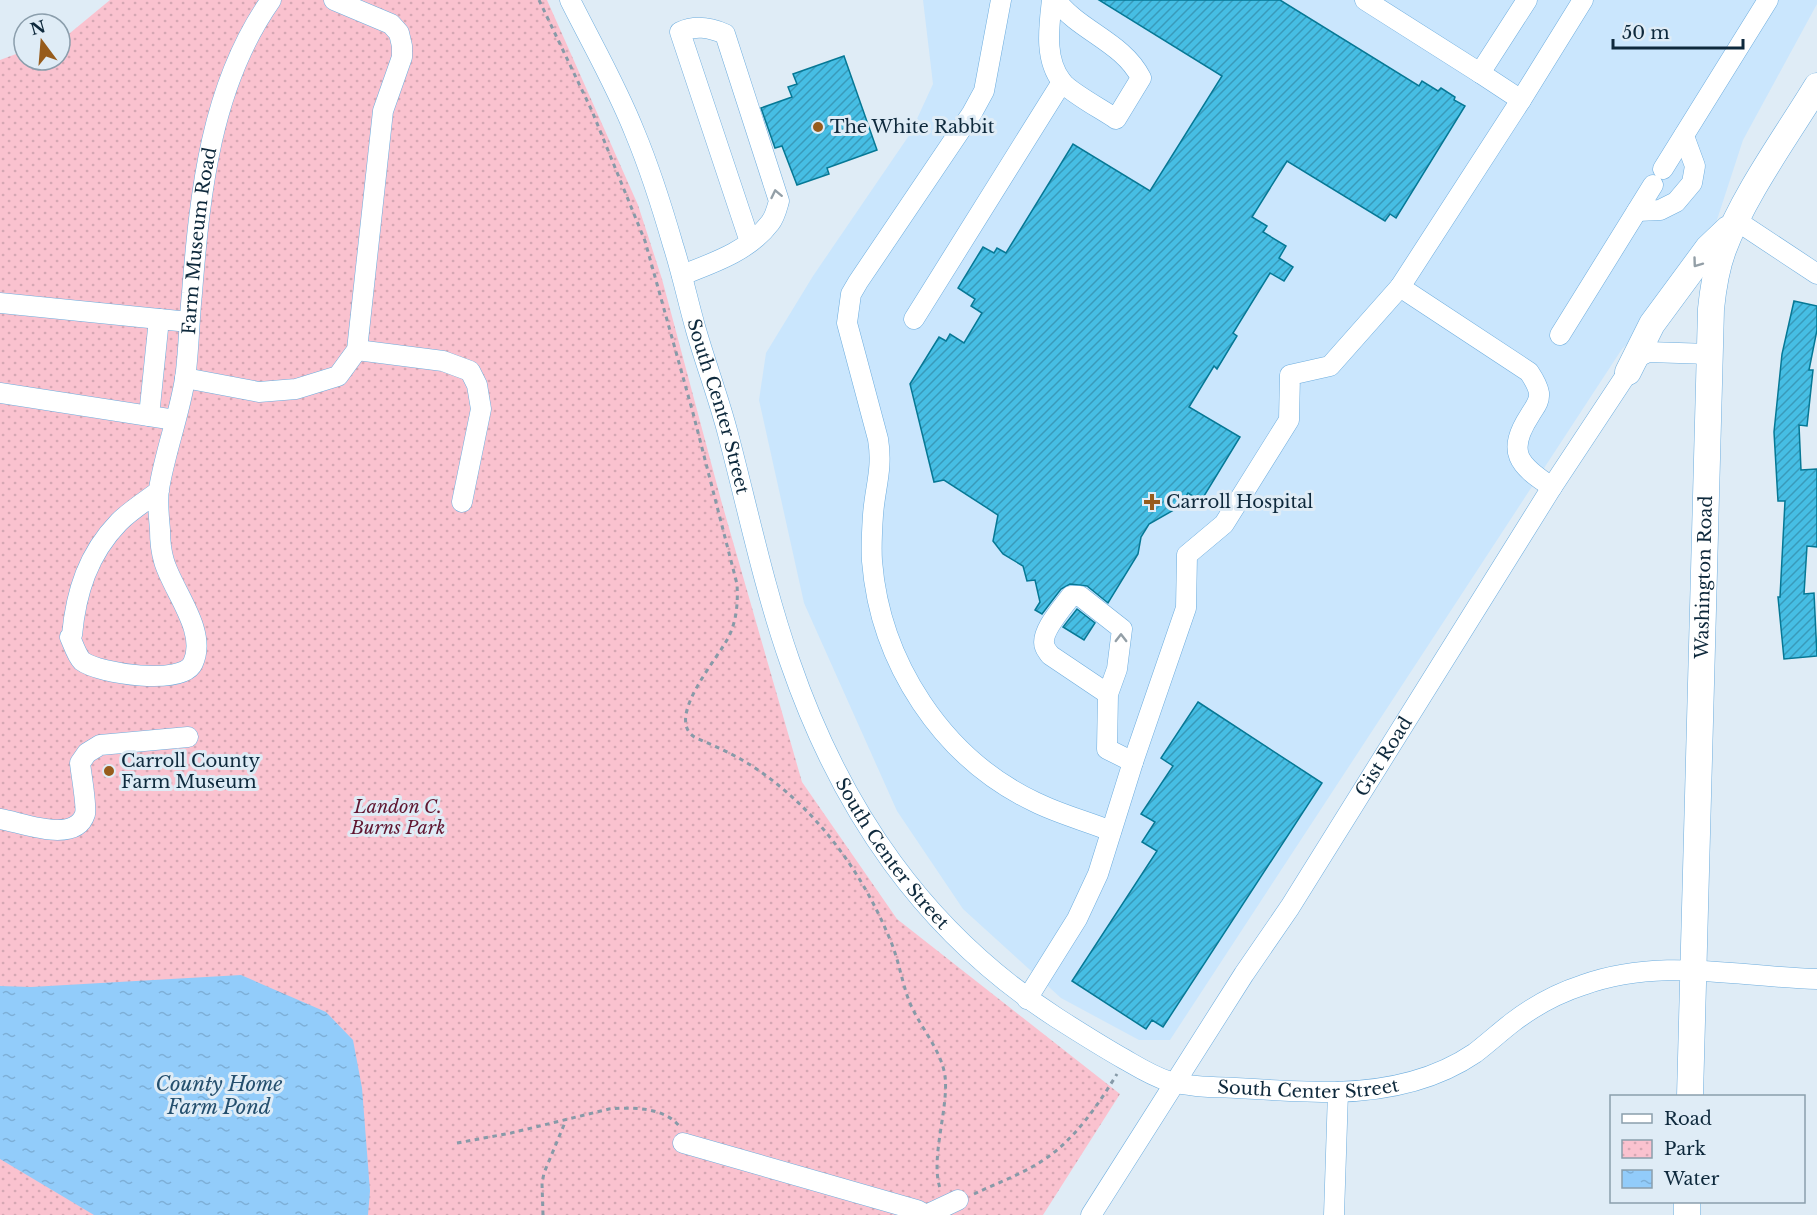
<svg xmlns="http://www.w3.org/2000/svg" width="1817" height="1215" font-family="'Libre Baskerville',serif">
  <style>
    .built { fill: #cae6fd }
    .park { fill: url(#park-dots) }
    .water { fill: url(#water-ripples) }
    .building { fill: url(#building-hatch); stroke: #067895; stroke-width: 1.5 }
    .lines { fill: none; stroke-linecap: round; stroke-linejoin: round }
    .minor-casing { stroke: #6dadde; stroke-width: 21 }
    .major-casing { stroke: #6dadde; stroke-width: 27 }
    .path { stroke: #879aa8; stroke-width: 3; stroke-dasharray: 4.5 4.5; stroke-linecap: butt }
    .minor { stroke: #fff; stroke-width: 20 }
    .major { stroke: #fff; stroke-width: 26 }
    .oneway { stroke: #939fa7 }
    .poi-dot { fill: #975c1c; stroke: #dfecf6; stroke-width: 2 }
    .labels { text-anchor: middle; stroke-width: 6; stroke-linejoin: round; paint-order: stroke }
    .poi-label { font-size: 18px; fill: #0e293c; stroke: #dfecf6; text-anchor: start }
    .street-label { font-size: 18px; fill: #0e293c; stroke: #dfecf6 }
    .park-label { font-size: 18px; font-style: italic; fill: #601731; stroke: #dfecf6 }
    .water-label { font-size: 20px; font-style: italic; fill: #244f6e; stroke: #dfecf6 }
  </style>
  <defs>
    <pattern id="park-dots" width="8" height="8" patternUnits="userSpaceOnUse" patternTransform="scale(1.5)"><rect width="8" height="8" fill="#fac2cf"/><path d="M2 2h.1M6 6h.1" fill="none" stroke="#d5a7b3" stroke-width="1.8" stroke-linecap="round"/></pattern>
    <pattern id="water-ripples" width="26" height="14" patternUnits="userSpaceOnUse" patternTransform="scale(1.5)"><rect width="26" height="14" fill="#92ccfa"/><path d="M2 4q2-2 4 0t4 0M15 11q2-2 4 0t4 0" fill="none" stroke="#7dafd7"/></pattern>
    <pattern id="building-hatch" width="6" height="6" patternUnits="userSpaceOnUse" patternTransform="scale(1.5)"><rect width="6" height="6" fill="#46bee4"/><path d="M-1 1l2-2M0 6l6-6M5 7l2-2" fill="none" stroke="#399aba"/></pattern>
  </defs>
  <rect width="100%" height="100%" fill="#dfecf6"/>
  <path class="built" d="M923,0H1817V4L1743,140L1699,275L1622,349L1170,1040H1139L1061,998L963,909L897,811L804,603L759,400L766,353L813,276L910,134L933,84Z"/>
  <path class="park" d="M110,0H547L638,205L662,279L721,500L802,782L897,919L1120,1094L1043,1215H0V60L24,51V60H60V39L64,38Z"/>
  <path class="water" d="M241,975L326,1012L353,1040L362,1088L370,1191L368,1215H94L0,1159V986L31,987Z"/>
  <path class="building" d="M1099,0H1280L1419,86L1422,81L1438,91L1441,88L1455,97L1454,100L1465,106L1396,218L1390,214L1385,221L1287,161L1252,217L1267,226L1263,232L1286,246L1279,258L1293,267L1284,281L1270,273L1233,333L1237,336L1217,369L1214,366L1189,407L1240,437L1201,501L1188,493L1179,507L1149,524L1141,537L1138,554L1108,603L1087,586L1070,584L1061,589L1042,614L1035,610L1040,602L1035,580L1027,581L1023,566L1003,554L993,541L998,515L944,480L934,482L910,384L939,337L946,341L950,334L964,343L982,313L971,306L975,299L958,288L983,247L994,253L997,248L1006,253L1073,144L1150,191L1222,76Z
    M844,56L877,150L827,168L829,174L797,185L782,146L775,148L761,108L792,97L788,87L797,84L793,74Z
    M1794,301L1817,306V330L1809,370H1813L1807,426L1799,425L1801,470L1817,469V547L1807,546L1804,594L1814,593L1817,656L1784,659L1778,597H1780L1785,501H1778L1774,432L1782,354Z
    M1077,609L1095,623L1084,640L1063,627Z
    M1198,702L1322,783L1163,1027L1152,1020L1146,1029L1072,981L1157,851L1142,842L1155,822L1141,814L1173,766L1161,758Z"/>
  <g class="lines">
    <defs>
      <g id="minor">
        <path id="s1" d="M570,0C592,44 617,87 635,133C650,169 662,207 673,245C682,273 688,302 696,330C706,365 719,399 728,434C748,510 764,588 790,662C841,810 924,932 1057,1018C1079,1032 1101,1046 1124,1059C1138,1067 1152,1076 1168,1081C1189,1087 1213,1087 1236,1088C1269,1090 1302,1092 1335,1092C1384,1091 1434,1081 1475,1053C1488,1043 1500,1032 1513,1022C1534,1006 1558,993 1583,985C1662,957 1736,977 1817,979"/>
        <path d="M1001,0L984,91L972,113L858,282L851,294L847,323L878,439C883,469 875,487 873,515C872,530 871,546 872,561C880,662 942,758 1035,802C1059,814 1086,821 1111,831"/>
        <path d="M1052,0C1049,27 1044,59 1062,82C1071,93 1103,110 1116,119L1141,78C1123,42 1079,31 1056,0"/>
        <path d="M1365,0L1480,73L1527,0"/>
        <path d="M1480,73L1521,100"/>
        <path d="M1663,169L1768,0"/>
        <path d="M1637,211L1660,210L1676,202L1692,183L1695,166L1684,136"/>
        <path d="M1737,221L1817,274"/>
        <path d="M682,275C713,263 749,251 770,223C775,217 777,208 779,201L725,34C709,27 695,25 680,32L750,242"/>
        <path d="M1400,287L1521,100L1583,0"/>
        <path d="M0,303L189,322"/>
        <path d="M914,319L1062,82"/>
        <path d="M1560,335L1653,185"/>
        <path d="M357,350L443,361L470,371L477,385L481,409L462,502"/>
        <path d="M185,378L259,392L296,389L338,376L357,350L383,111L402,57V46L399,33L391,24L334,0"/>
        <path d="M0,393L175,420"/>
        <path d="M149,416L159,319"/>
        <path id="s2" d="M159,491C146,501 131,510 119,522C88,554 76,592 72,635L70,637C73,644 77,656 82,661C99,674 183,686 193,663C208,631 172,590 164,561C161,551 160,540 160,530C159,517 157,502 159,489C165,452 179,416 185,379C189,351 189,321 192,293C200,192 211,85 271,0"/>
        <path d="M1108,694L1050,655C1048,652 1046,650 1045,647C1039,633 1063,607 1071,596H1080L1122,629L1117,669L1108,694L1107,749L1133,762"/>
        <path d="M0,819C21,822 75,845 85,814C87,806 81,773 80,763L87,753L100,745L188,737"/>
        <path d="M1027,999L1077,919L1098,874L1133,762L1186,608L1187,555L1224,524L1289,420L1290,375L1330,366L1400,287L1529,372C1533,378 1538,386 1539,393C1540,402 1534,408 1530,415C1506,452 1518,465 1552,487"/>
        <path d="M683,1143L917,1210L926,1215"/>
        <path d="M926,1215L958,1200"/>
        <path id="s3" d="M1091,1215L1244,974L1290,907L1552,487L1628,372L1640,356L1648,352L1710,354"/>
        <path d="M1334,1215L1338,1092"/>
      </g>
      <g id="major">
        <path d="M1628,372L1652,324L1708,248L1728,229"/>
        <path id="s4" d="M1690,1096L1711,309C1713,289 1716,269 1723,250C1744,194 1786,137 1817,86"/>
        <path d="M1687,1215V1202"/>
      </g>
    </defs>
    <use href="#minor" class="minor-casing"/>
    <use href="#major" class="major-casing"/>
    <path class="path" d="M539,0L592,111L645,241L693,413L737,584C738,601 737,618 730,634C721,656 662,719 696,738C715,746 735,755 752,766C814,806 861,870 889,937C898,957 901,978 908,998C917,1024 941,1048 945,1076C949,1108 930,1158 940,1188
      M457,1143L511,1133L609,1109C632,1107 665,1107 680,1127
      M974,1194C997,1183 1023,1174 1045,1159C1075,1139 1098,1105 1117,1074
      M543,1215L542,1183L544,1173L566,1120"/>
    <use href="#minor" class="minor"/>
    <use href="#major" class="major"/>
  </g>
  <defs><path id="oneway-chevron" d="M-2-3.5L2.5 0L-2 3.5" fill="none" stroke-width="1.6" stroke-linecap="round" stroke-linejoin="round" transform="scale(1.5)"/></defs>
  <g class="oneway">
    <use href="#oneway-chevron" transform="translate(776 194) rotate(-102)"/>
    <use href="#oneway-chevron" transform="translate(1697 263) rotate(126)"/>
    <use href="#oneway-chevron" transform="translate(1121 638) rotate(-90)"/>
  </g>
  <g class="poi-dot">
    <circle cx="818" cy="127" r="6"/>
    <path d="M1149 493h6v6h6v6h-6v6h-6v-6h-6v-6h6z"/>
    <circle cx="109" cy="771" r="6"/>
  </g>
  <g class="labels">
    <g class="poi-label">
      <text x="830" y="133">The White Rabbit</text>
      <text x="1166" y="508">Carroll Hospital</text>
      <text x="121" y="767">Carroll County<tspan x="121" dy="21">Farm Museum</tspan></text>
    </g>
    <g class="street-label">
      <text dy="6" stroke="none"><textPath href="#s2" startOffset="756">Farm Museum Road</textPath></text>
      <text dy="6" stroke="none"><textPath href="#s1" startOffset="434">South Center Street</textPath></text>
      <text dy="6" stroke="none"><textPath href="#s4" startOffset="519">Washington Road</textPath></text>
      <text dy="6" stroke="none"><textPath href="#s3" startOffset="544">Gist Road</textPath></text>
      <text dy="6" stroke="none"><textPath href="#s1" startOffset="918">South Center Street</textPath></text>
      <text dy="6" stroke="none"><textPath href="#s1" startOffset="1422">South Center Street</textPath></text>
    </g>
    <g class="park-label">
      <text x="398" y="813">Landon C.<tspan x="398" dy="21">Burns Park</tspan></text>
    </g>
    <g class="water-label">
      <text x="219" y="1091">County Home<tspan x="219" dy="23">Farm Pond</tspan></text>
    </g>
  </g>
  <rect x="1610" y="1095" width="195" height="108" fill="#dfecf6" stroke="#8b9eac" stroke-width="1.5"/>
  <rect x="1622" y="1114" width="30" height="9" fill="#ffffff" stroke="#8b9eac" stroke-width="1.5"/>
  <text x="1664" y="1125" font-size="18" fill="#0e293c">Road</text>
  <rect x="1622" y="1140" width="30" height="18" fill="url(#park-dots)" stroke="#8b9eac" stroke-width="1.5"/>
  <text x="1664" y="1155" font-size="18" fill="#0e293c">Park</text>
  <rect x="1622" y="1170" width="30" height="18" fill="url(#water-ripples)" stroke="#8b9eac" stroke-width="1.5"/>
  <text x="1664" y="1185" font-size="18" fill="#0e293c">Water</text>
  <g transform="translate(42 42) rotate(344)"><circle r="28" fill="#dfecf6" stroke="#8b9eac" stroke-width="1.5"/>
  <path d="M0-4.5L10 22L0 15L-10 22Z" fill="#975c1c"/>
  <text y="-9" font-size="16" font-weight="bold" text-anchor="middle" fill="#0e293c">N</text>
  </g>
  <path d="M1613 39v9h130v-9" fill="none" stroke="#0e293c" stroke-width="3"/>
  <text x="1622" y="39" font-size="18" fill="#0e293c" stroke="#dfecf6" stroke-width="4.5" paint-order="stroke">50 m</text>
</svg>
